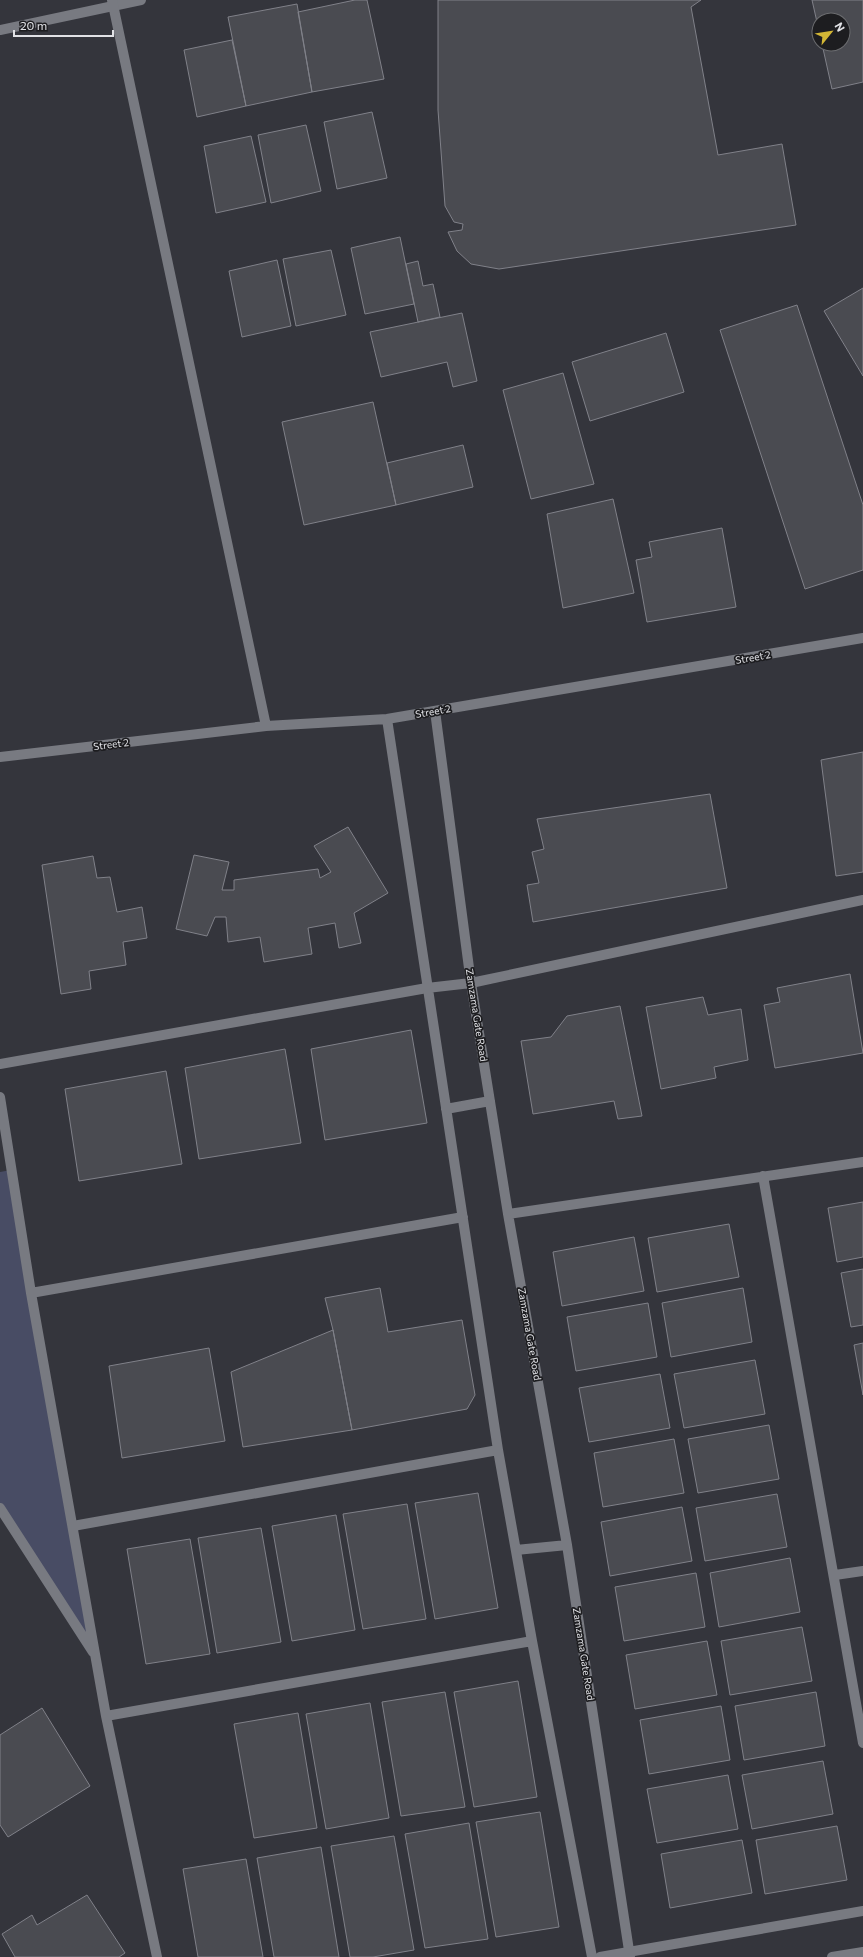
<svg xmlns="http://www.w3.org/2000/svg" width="863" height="1957" font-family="Commissioner,sans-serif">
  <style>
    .green { fill: #484c64 }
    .building { fill: #4a4b51; stroke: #808189 }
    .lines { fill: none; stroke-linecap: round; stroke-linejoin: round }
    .service { stroke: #787a81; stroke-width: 10 }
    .minor { stroke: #787a81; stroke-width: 10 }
    .labels { text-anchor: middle; stroke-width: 3.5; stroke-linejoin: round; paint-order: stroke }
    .street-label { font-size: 10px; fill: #e1e2e6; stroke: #1d1d20 }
  </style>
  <rect width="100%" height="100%" fill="#34353c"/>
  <path class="green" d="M11,1170L96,1657L0,1508V1172Z"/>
  <path class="building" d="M355,0H367L384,79L312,92L298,12Z
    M438,0H701L691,7L718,155L782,144L796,225L499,269L471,264L457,251L448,232L462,230L463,224L454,222L445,206L438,110Z
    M812,0H863V82L832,89L822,44H843V20H819V31Z
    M297,4L312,92L246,106L228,17Z
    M232,40L246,106L197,117L184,50Z
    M372,112L387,178L337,189L324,122Z
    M306,125L321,191L271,203L258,135Z
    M251,136L266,202L216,213L204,146Z
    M400,237L414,304L365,314L351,248Z
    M331,250L346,315L296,326L283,259Z
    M277,260L291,326L242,337L229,271Z
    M418,261L423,286L433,284L440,317L418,322L406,264Z
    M863,288V376L824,311Z
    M797,305L863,505V570L805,589L720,330Z
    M462,313L477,381L453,387L447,362L381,377L370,332Z
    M666,333L684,392L590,421L572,362Z
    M563,373L594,484L531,499L503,390Z
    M373,402L396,505L304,525L282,422Z
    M463,445L473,487L396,505L387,463Z
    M613,499L634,593L563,608L547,514Z
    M722,528L736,607L647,622L636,560L652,557L649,542Z
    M863,752V872L836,876L821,760Z
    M710,794L727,888L533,922L527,885L539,883L532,852L544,849L537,819Z
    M348,827L388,893L354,913L361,943L339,948L335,923L308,928L312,954L264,962L260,937L228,942L226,917H215L207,936L176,929L194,855L229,862L222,890H234V880L318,869L320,878L331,872L314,846Z
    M93,856L97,878L110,877L117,912L142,907L147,938L123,942L126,965L89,971L91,989L61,994L42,865Z
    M850,974L863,1053L775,1068L764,1005L780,1002L777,988Z
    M703,997L708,1015L741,1009L748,1060L714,1067L716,1078L661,1089L646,1007Z
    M620,1006L642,1116L618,1119L614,1101L533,1114L521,1041L551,1037L567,1016Z
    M411,1030L427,1123L325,1140L311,1049Z
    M285,1049L301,1143L199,1159L185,1068Z
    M166,1071L182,1164L79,1181L65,1089Z
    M863,1202V1257L837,1262L828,1208Z
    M729,1224L739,1277L657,1292L648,1238Z
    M634,1237L644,1291L562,1306L553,1252Z
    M863,1269V1325L851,1327L841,1273Z
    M380,1288L388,1332L462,1320L475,1395L467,1409L352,1430L333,1330L325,1298Z
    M743,1288L752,1342L671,1357L662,1303Z
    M648,1303L657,1357L576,1371L567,1317Z
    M333,1330L352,1430L243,1447L231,1372Z
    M863,1343V1395L854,1345Z
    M209,1348L225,1441L122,1458L109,1366Z
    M755,1360L765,1414L684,1428L674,1374Z
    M660,1374L670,1428L589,1442L579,1388Z
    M769,1425L779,1479L698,1493L688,1439Z
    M674,1439L684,1493L603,1507L594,1453Z
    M478,1493L498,1608L435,1619L415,1503Z
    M777,1494L787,1547L705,1561L696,1508Z
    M407,1504L426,1619L363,1629L343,1514Z
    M682,1507L692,1561L610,1576L601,1522Z
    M336,1515L355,1630L292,1641L272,1526Z
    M261,1528L281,1642L217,1653L198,1538Z
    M190,1539L210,1654L146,1664L127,1549Z
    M790,1558L800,1612L719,1627L710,1573Z
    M696,1573L705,1627L624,1641L615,1587Z
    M802,1627L812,1681L730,1695L721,1641Z
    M707,1641L717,1695L635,1709L626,1655Z
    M518,1681L537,1797L474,1807L454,1692Z
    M445,1692L465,1807L401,1816L382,1702Z
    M816,1692L825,1746L744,1760L735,1706Z
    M370,1703L389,1818L326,1829L306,1714Z
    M721,1706L730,1760L649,1774L640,1720Z
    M42,1708L90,1786L8,1837L0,1825V1735Z
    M298,1713L317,1828L254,1838L234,1724Z
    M823,1761L833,1814L752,1829L742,1775Z
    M728,1775L738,1829L657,1843L647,1789Z
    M540,1812L559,1927L496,1937L476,1822Z
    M469,1823L488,1939L425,1948L405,1834Z
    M837,1826L847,1880L765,1894L756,1840Z
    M394,1836L414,1950L373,1957H350L331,1846Z
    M742,1840L752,1893L670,1908L661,1854Z
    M321,1847L339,1957H274L257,1858Z
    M246,1859L263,1957H198L183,1869Z
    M87,1895L125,1953L119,1957H15L2,1934L32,1915L37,1925Z"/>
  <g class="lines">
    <path class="service" d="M0,30L141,0"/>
    <path class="minor" d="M112,0L266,726
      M435,711L471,983L508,1214L567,1545L630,1957
      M387,719L498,1450L532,1641L592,1957
      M0,757L266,726L387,719L863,638
      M0,1064L427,988L471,983L863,900
      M0,1097L31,1293L106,1716L157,1957
      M446,1109L490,1101
      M763,1176L863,1743
      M508,1214L863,1162
      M31,1293L463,1217
      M0,1508L93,1652
      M73,1526L498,1450
      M516,1550L567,1545
      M835,1575L863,1571
      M106,1716L532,1641
      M600,1957L863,1911
      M832,1957L863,1952"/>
  </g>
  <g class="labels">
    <g class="street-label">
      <text transform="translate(753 657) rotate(-10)" y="4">Street 2</text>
      <text transform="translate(433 711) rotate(-10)" y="4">Street 2</text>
      <text transform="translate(111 744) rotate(-7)" y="4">Street 2</text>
      <text transform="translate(477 1015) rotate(81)" y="4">Zamzama Gate Road</text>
      <text transform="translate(530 1334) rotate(80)" y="4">Zamzama Gate Road</text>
      <text transform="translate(584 1654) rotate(81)" y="4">Zamzama Gate Road</text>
    </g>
  </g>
  <g transform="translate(831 32) rotate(60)"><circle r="19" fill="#1d1d20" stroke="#6b6c6f"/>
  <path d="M0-3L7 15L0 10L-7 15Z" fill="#d3b635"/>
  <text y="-6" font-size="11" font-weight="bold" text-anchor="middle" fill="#e1e2e6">N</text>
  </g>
  <path d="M14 30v6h99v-6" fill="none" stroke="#e1e2e6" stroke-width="2"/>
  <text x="20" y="30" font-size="12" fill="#e1e2e6" stroke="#1d1d20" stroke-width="3" paint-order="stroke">20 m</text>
</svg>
